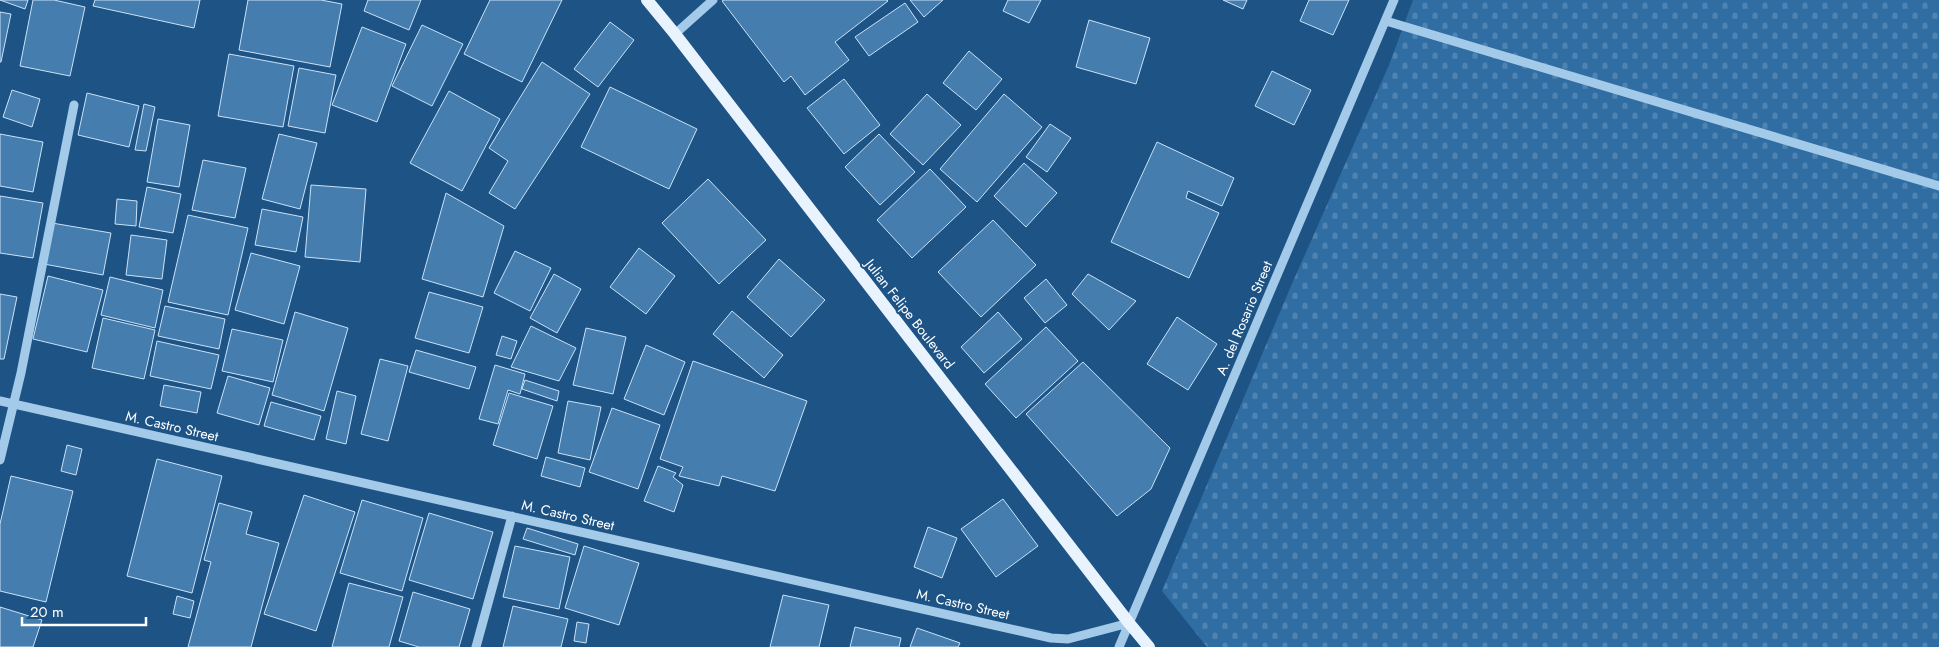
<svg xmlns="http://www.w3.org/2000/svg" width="1939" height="647" font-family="Jost,sans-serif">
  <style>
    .cemetery { fill: url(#cemetery-stones) }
    .building { fill: #457dae; stroke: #c9e2f8 }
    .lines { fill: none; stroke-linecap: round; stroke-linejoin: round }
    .minor { stroke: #a4caea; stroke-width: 9 }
    .major { stroke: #e9f3fe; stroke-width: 12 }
    .labels { text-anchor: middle; stroke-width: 4; stroke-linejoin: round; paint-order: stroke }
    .street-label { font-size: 14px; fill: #fff; stroke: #1d5385 }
  </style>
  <defs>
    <pattern id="cemetery-stones" width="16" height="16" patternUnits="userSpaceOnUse" patternTransform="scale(1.25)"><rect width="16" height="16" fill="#306da3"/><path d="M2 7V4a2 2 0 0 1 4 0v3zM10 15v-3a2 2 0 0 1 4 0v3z" fill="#4f83b1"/></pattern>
  </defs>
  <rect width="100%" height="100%" fill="#1d5385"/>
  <path class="cemetery" d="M1413,0H1939V647H1207L1162,591L1291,286L1389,65Z"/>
  <path class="building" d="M0,0H28L25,9Z
    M33,0H54L85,7L70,76L20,66Z
    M95,0H200L194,28L93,6Z
    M248,0H321L342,4L330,67L239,50Z
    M368,0H421L409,30L364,11Z
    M490,0H562L522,82L464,54Z
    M724,0H887L888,1L835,42L849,60L805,95L791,76L784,82L722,1Z
    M910,0H943L924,17Z
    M1008,0H1041L1029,23L1003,11Z
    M1223,0H1247L1243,9Z
    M1309,0H1349L1333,35L1300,21Z
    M905,3L918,22L869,56L855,37Z
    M0,12L11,14L1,62H0Z
    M1089,20L1150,38L1136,84L1076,67Z
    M610,22L634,40L598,87L574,69Z
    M422,25L463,44L432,106L392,86Z
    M362,27L406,44L377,122L332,105Z
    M969,51L1002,79L976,110L943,83Z
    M229,54L294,66L283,127L218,116Z
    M542,62L590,94L515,209L489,193L508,161L489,148Z
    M299,68L336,75L325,133L288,126Z
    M1272,71L1311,90L1294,125L1255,106Z
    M844,79L880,125L844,154L807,108Z
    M610,87L697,129L669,189L581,147Z
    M12,90L40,99L32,127L3,117Z
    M449,91L500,119L462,191L410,163Z
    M87,93L139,106L129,147L78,135Z
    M927,94L961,125L923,165L890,134Z
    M1004,94L1042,127L977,202L940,169Z
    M144,104L155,107L146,151L135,150Z
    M158,119L190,125L179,187L147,182Z
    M1050,124L1071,138L1047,172L1026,157Z
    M0,134L43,142L33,192L0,186Z
    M279,134L317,143L300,209L262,199Z
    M879,134L915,172L880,205L845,167Z
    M1157,142L1234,178L1222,206L1188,191L1186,198L1219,213L1189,278L1111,242Z
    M203,160L246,168L235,218L192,210Z
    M1024,163L1057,193L1026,227L994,196Z
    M930,169L966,207L912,258L877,220Z
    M708,179L766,240L719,284L662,223Z
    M311,185L366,189L360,262L305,257Z
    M147,187L181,194L173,233L139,227Z
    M446,193L504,226L483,297L422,279Z
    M0,196L43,203L33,258L0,253Z
    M117,199L137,201L136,226L115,224Z
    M262,209L303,217L296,252L255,245Z
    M188,215L248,228L228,315L168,302Z
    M993,220L1036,265L981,317L938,272Z
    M52,223L111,233L103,275L44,264Z
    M131,235L167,240L162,279L126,275Z
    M639,248L675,276L646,314L610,287Z
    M515,251L551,268L530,311L494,293Z
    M251,253L300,266L284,324L235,310Z
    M779,259L825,300L791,337L747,297Z
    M554,274L581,289L557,333L530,318Z
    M1088,274L1136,301L1109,330L1072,294Z
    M48,276L103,290L87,352L33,339Z
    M110,277L163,290L155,328L101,315Z
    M1046,279L1067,305L1045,323L1024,298Z
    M429,292L483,307L469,353L415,338Z
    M0,294L17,297L4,359H0Z
    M165,306L225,319L219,349L158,336Z
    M732,311L783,355L764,378L713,334Z
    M295,312L348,328L324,411L272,395Z
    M998,312L1022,339L984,373L961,347Z
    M1177,317L1217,344L1188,390L1147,364Z
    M103,318L155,330L144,379L92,368Z
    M531,326L576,348L559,381L511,367Z
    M1046,327L1078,361L1016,418L985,384Z
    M586,328L626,337L613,394L573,385Z
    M232,329L283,340L273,382L222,371Z
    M502,336L517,341L511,359L496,355Z
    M157,341L219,355L211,389L150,376Z
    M646,345L685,362L664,415L624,399Z
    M416,350L476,367L469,389L409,372Z
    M380,359L408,366L388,441L361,434Z
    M693,361L807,401L775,491L722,476L719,486L679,476L683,467L660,459Z
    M1083,362L1170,448L1151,489L1117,516L1026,414Z
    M495,365L525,374L520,394L508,390L498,424L479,419Z
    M228,376L270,388L259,425L217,413Z
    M525,380L559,391L557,401L522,389Z
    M164,385L201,392L197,413L160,406Z
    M337,391L356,396L346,444L326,439Z
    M509,393L553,406L537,459L493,445Z
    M568,401L601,407L590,460L558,453Z
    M271,402L321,416L314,440L264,426Z
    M612,408L660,425L638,489L589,472Z
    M67,445L82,449L76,475L61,471Z
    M546,457L585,468L580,487L541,476Z
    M157,459L222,476L192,593L127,576Z
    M658,466L676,473L673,477L683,485L674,512L644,501Z
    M11,476L73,491L46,602L0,591V524Z
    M304,495L355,512L316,631L264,614Z
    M1003,499L1038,546L996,577L961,529Z
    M362,500L423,518L402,591L340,573Z
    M219,503L252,512L246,534L279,543L251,647H188L211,562L204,560Z
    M429,513L493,532L473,599L409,580Z
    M928,527L957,538L942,578L914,567Z
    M527,528L578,544L575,555L523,539Z
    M515,546L570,557L559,609L503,597Z
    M584,546L639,563L619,625L565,608Z
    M349,583L403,597L389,647H332Z
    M413,592L470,609L459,647H419L399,641Z
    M783,595L829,605L819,647H770Z
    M177,596L194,601L190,618L173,614Z
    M513,606L568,619L561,647H503Z
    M0,607L42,620L33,647H0Z
    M577,622L589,624L586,643L574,641Z
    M855,627L901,638L899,647H850Z
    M917,628L960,643L958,647H910Z"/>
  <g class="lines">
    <path class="minor" d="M1386,21L1939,186
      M675,34L713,0
      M0,401L1051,638L1068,639L1129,623
      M0,460L21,373L74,105
      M476,647L512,516
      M1119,647L1394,0"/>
    <path class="major" d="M647,0L675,34L1129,623L1149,647"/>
  </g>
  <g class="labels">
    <g class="street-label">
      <text transform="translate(910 314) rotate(52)" y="5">Julian Felipe Boulevard</text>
      <text transform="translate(1244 318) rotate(-67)" y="5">A. del Rosario Street</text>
      <text transform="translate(172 426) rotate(13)" y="5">M. Castro Street</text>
      <text transform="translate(568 515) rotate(13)" y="5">M. Castro Street</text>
      <text transform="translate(963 604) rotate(13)" y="5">M. Castro Street</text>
    </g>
  </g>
  <path d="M22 617v8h124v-8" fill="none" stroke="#ffffff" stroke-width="2.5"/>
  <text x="30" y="617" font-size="15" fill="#ffffff" stroke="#1d5385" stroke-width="4" paint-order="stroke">20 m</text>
</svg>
